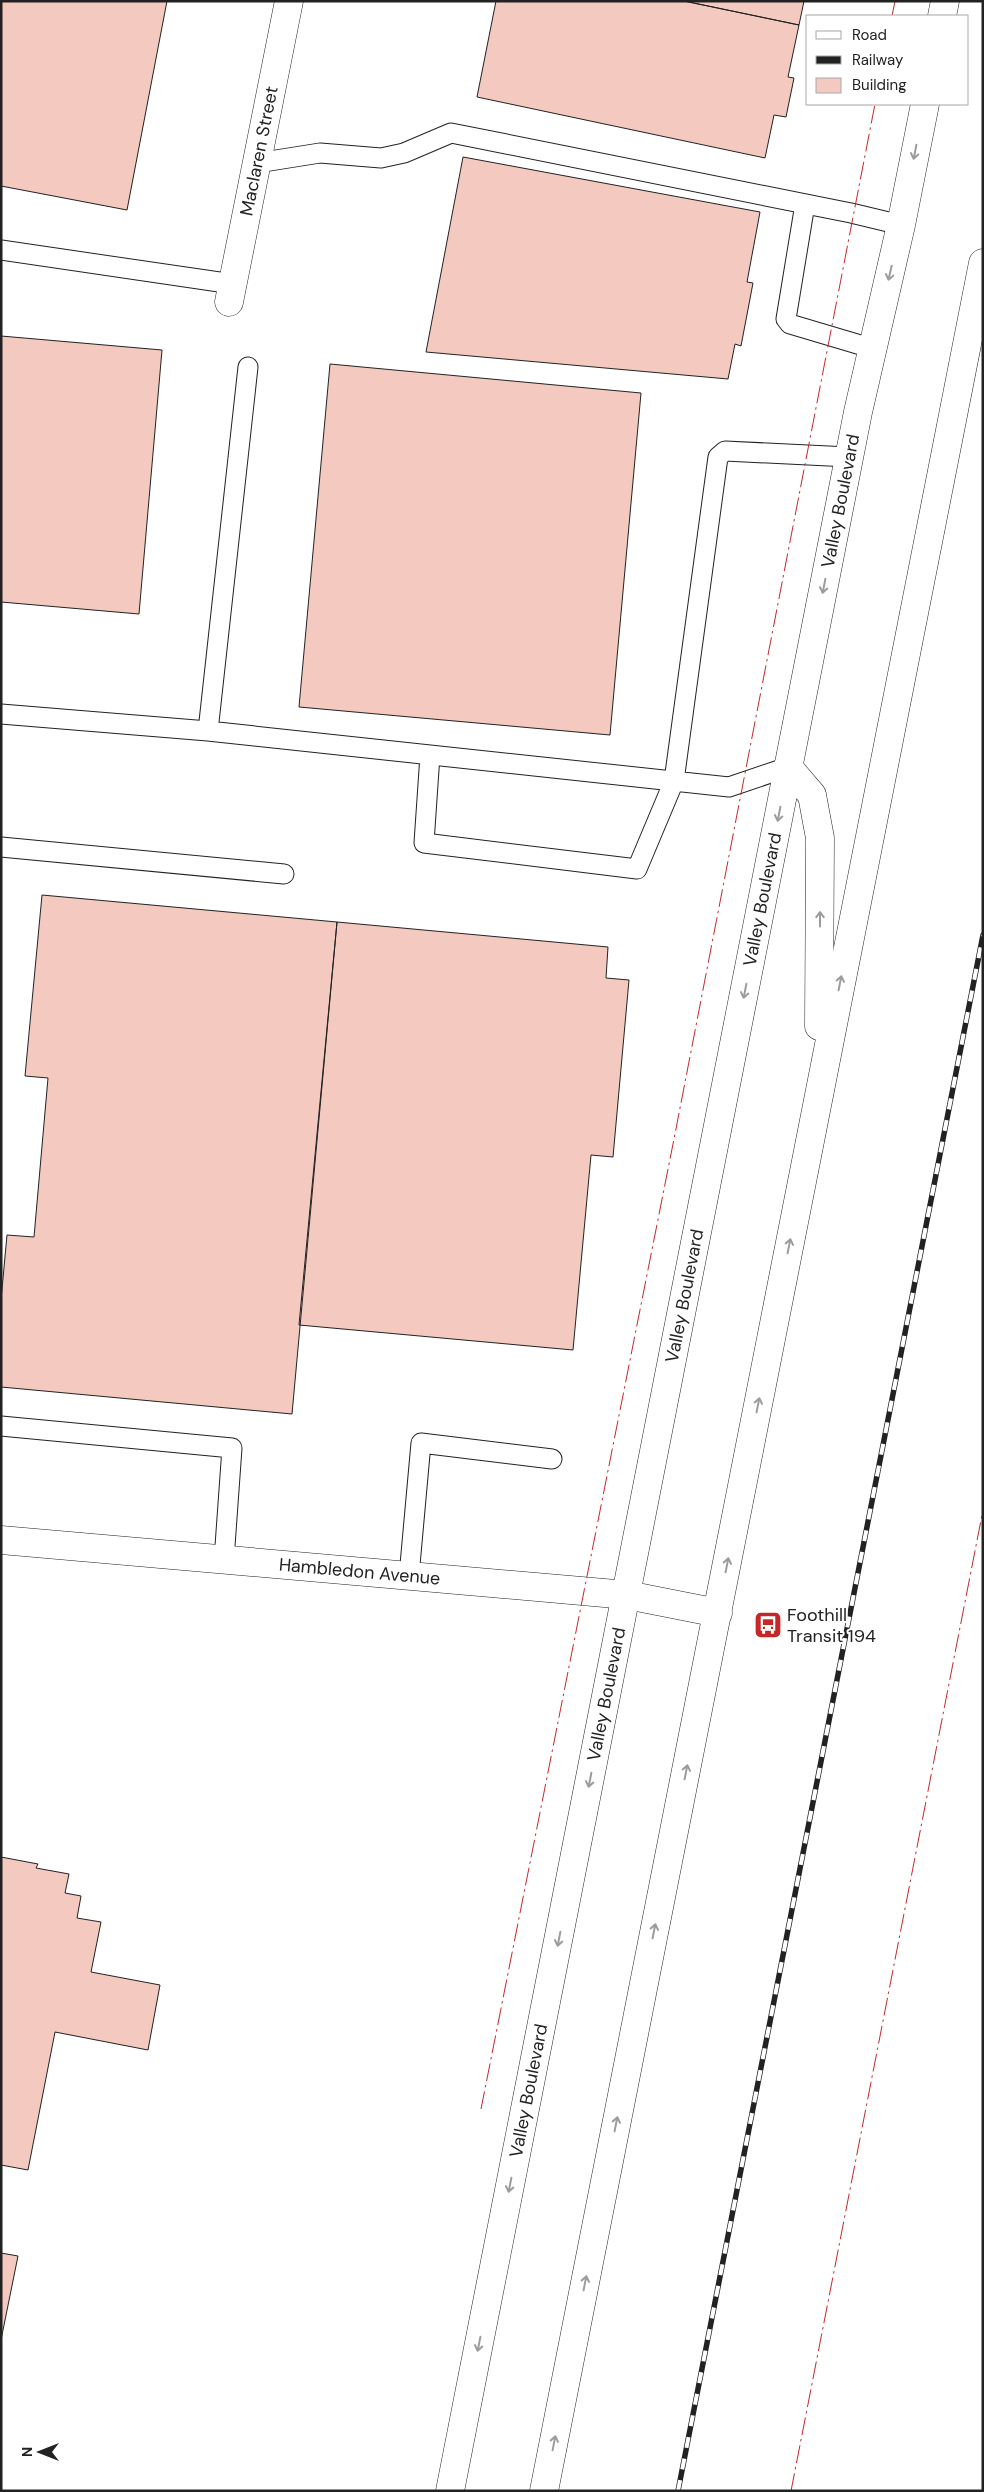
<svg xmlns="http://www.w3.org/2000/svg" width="984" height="2492" font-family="'DM Sans',sans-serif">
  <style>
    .building { fill: #f3c9c0; stroke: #222 }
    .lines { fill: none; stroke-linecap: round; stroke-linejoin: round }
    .lane-casing { stroke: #222; stroke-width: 21 }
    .street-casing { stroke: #222; stroke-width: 29 }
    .primary-casing { stroke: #222; stroke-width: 29 }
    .lane { stroke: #fff; stroke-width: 19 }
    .street { stroke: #fff; stroke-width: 28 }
    .primary { stroke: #fff; stroke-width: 28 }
    .rail-casing { stroke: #222; stroke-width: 5.5 }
    .rail { stroke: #fff; stroke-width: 4; stroke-dasharray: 11; stroke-linecap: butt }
    .power { stroke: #c62828; stroke-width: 1; stroke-dasharray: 18 4 2.5 4; stroke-linecap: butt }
    .oneway { stroke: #9c9c9c }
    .labels { text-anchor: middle; stroke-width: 4; stroke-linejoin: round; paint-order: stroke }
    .street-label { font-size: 18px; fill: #222; stroke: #fff }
    .poi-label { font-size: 18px; fill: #222; stroke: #fff; text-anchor: start }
  </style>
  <rect width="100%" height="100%" fill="#fff"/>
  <path class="building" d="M1,1H167L127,210L1,186Z
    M496,1H684L799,25L788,77L794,78L786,117L774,115L765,158L477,97Z
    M684,1H804L799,25Z
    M463,157L760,212L747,282L753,283L741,346L735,344L728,379L426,352Z
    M1,336L162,350L139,614L1,602Z
    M330,364L641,393L610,735L299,707Z
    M42,895L337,922L292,1414L1,1387V1300L7,1235L34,1237L48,1078L25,1076Z
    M337,922L608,947L606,978L629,980L613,1157L591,1155L573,1350L299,1325Z
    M1,1857L38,1864L36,1868L69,1874L65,1893L81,1896L77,1918L101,1922L91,1972L160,1985L148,2050L55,2032L28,2170L1,2165Z
    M1,2253L18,2256L1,2340Z"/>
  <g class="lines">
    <defs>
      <path id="lane" d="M257,163L320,153L381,158L404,153L451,133L851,213L901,225
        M805,204L786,319L790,324L874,349
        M1,250L233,284
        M1,714L208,731L248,367
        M208,731L729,787L788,767
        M430,755L424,843L637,869L674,781L718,457L725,451L849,457
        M1,847L284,874
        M1,1426L232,1448L224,1560
        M409,1576L421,1443L552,1459"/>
      <g id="street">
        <path id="s1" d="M229,302L289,1"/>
        <path id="s2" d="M1,1540L627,1595L718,1613"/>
      </g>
      <g id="primary">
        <path d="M942,16L945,1"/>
        <path d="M788,767L812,795L820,838L819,1026"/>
        <path id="s3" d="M450,2491L858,412L901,225L925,104"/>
        <path d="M544,2491L983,263"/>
      </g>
    </defs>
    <use href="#lane" class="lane-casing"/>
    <use href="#street" class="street-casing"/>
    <use href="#primary" class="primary-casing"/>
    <use href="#lane" class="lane"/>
    <use href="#street" class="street"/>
    <use href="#primary" class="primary"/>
    <defs>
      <path id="rail" d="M678,2491L983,935"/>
    </defs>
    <use href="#rail" class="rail-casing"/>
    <use href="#rail" class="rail"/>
    <path class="power" d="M892,16L895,1
      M481,2109L674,1139L875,104
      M791,2491L983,1510"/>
  </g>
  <defs><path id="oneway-shaft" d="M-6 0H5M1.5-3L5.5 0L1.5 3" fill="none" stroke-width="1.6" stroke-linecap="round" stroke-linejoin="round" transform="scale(1.25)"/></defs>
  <g class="oneway">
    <use href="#oneway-shaft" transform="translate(915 152) rotate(101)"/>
    <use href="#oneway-shaft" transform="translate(890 273) rotate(103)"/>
    <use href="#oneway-shaft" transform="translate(824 586) rotate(101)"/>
    <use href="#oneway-shaft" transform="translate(779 814) rotate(101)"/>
    <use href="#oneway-shaft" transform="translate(820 919) rotate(-90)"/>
    <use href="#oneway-shaft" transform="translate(840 983) rotate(-79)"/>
    <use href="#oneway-shaft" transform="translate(745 991) rotate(101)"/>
    <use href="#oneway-shaft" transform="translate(789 1246) rotate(-79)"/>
    <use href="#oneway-shaft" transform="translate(758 1405) rotate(-79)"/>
    <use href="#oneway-shaft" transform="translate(727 1565) rotate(-79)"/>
    <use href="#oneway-shaft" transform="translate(686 1772) rotate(-79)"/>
    <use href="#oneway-shaft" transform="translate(590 1780) rotate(101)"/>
    <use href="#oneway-shaft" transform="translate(654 1931) rotate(-79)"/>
    <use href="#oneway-shaft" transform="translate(559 1939) rotate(101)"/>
    <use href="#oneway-shaft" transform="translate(616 2124) rotate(-79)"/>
    <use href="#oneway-shaft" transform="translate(510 2185) rotate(101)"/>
    <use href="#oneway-shaft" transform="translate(585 2283) rotate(-79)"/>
    <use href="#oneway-shaft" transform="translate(479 2344) rotate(101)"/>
    <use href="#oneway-shaft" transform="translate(554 2443) rotate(-79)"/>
  </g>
  <defs>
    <symbol id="bus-square" viewBox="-11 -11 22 22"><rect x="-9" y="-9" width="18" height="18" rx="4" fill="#c62828" stroke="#fff"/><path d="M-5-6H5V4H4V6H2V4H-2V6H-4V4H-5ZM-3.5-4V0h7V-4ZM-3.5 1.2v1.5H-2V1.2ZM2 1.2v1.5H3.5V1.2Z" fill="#fff"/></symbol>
  </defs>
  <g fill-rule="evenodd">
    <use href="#bus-square" x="752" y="1609" width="32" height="32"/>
  </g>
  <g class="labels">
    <g class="street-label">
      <text dy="6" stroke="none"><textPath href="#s1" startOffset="154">Maclaren Street</textPath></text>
      <text dy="6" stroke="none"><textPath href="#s3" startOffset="2028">Valley Boulevard</textPath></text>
      <text dy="6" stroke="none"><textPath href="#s3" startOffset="1622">Valley Boulevard</textPath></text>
      <text dy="6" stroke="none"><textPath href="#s3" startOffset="1218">Valley Boulevard</textPath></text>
      <text dy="6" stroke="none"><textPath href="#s2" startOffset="360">Hambledon Avenue</textPath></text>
      <text dy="6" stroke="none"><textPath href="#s3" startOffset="812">Valley Boulevard</textPath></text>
      <text dy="6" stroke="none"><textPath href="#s3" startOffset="408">Valley Boulevard</textPath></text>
    </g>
    <g class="poi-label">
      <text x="787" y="1621">Foothill<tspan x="787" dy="21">Transit 194</tspan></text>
    </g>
  </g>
  <rect width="984" height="2492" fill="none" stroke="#222222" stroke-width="5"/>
  <rect x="806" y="15" width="162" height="90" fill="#ffffff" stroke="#a7a7a7"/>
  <rect x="816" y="31" width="25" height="8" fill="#ffffff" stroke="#a7a7a7"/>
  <text x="852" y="40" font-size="15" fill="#222222">Road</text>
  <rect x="816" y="56" width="25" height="8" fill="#222222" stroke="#a7a7a7"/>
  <text x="852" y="65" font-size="15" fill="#222222">Railway</text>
  <rect x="816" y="78" width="25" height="15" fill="#f3c9c0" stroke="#a7a7a7"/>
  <text x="852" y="90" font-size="15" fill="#222222">Building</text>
  <g transform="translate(40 2452) rotate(270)" stroke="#ffffff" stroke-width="4" paint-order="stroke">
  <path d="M0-4L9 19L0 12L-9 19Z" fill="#222222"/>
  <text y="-8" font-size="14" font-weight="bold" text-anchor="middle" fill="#222222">N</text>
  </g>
</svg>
